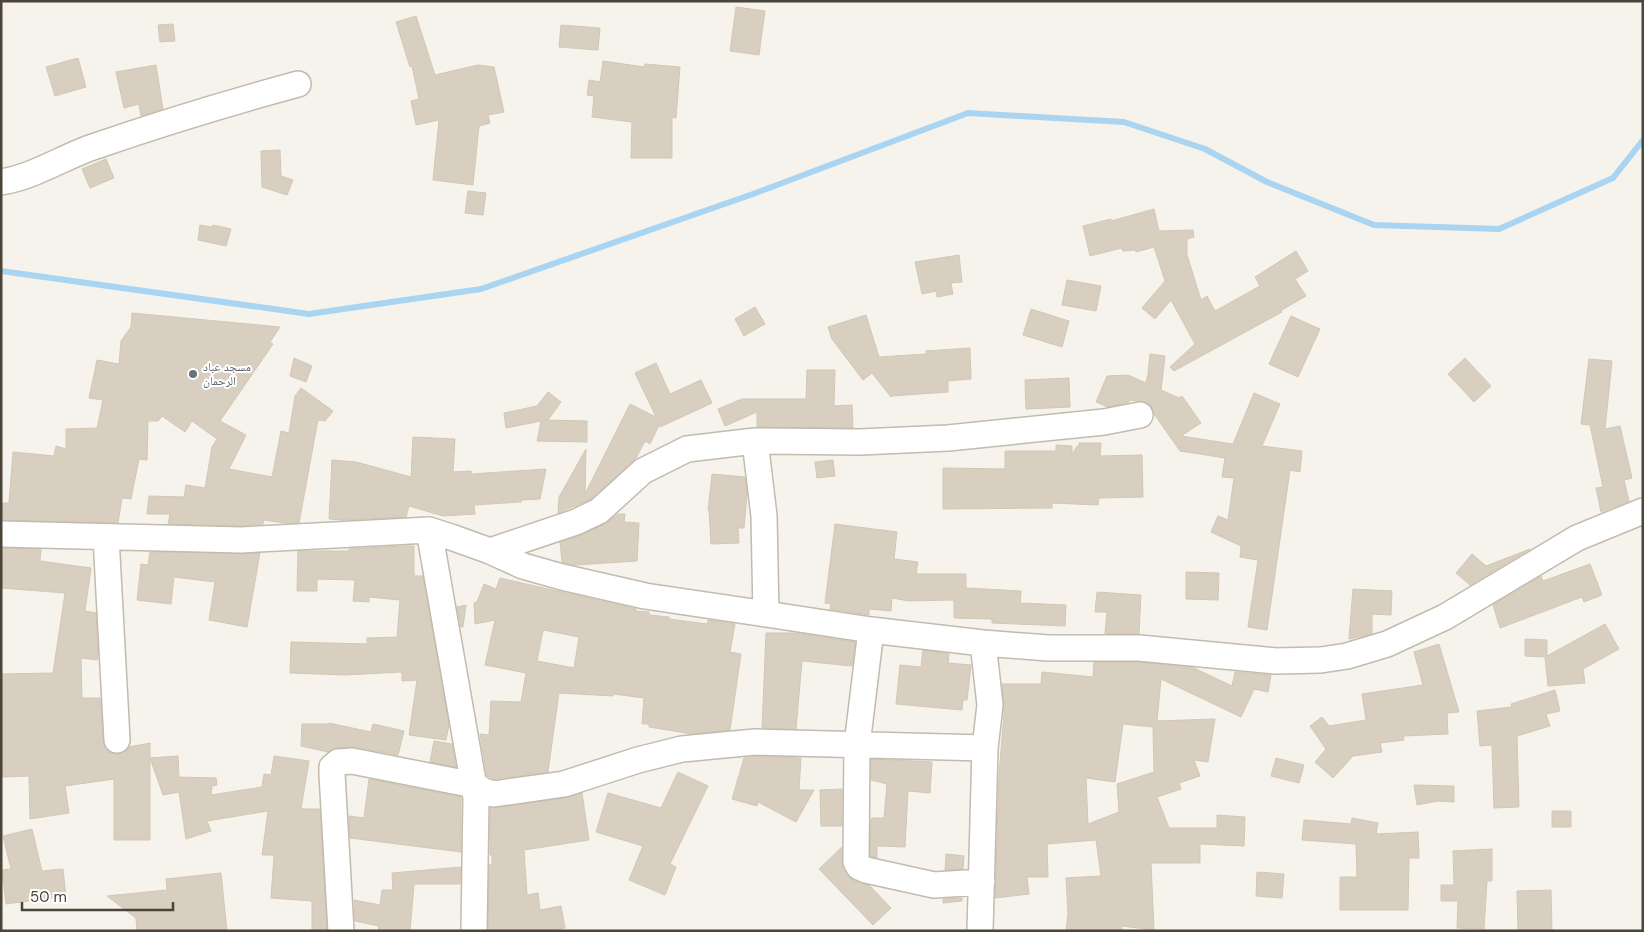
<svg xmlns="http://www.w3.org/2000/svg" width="1644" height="932" font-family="'DM Sans','Noto Naskh Arabic',sans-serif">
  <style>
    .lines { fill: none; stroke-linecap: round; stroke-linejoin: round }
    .stream { stroke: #a9d4f2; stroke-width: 6 }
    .building { fill: #d8cfc1; stroke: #d3c7b4; fill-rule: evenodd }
    .minor-casing { stroke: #c2bbae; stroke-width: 28 }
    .minor { stroke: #fff; stroke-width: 25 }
    .worship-dot { fill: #6b7280; stroke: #fff; stroke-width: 2 }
    .labels { text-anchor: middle; stroke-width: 4; stroke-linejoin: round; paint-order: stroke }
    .worship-label { font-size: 12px; fill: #5b616d; stroke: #fff; text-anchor: start }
  </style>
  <rect width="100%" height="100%" fill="#f6f3ec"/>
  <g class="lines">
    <path class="stream" d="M1,271L309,314L481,289L753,194L968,113L1124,122L1205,149L1267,182L1374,225L1499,229L1613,178L1643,140"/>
  </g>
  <path class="building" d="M736,7L765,11L759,55L730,51Z
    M416,16L435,75L478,65L494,67L504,112L488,115L490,123L479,126L473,185L433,180L439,120L416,125L411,101L419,99L412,66L410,67L396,22Z
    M173,24L175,41L160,42L158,25Z
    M561,25L600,28L598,50L559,47Z
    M78,58L86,87L55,96L46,67Z
    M603,61L644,67L645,64L680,67L676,118L672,117V158H631L632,122L592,117L594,96L587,95L589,80L600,82Z
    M156,65L163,109L141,116L139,104L124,108L116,72Z
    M280,150L281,176L293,180L287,195L262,187L261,151Z
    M106,159L114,178L90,188L82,169Z
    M468,191L486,193L483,215L465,213Z
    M1154,209L1159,231L1193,230L1194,237L1187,239V255L1201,300L1207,296L1215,311L1260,286L1255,277L1296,251L1308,271L1295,279L1306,296L1280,311L1282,312L1174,371L1170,367L1195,344L1171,300L1155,319L1142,308L1165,281L1154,247L1136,252L1135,250L1123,251L1122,248L1090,256L1083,226L1111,219V221Z
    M200,225L212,227L213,225L231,229L226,246L198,240Z
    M959,255L962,282L951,283L953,294L937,297L936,291L922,294L915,262Z
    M1067,280L1101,286L1096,311L1062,305Z
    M755,307L765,324L744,336L735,319Z
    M1031,309L1069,321L1062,347L1023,335Z
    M132,313L280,327L270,342L273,344L220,421L246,435L229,469L272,477L281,431L289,433L295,396L301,388L333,411L325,421L318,420L299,523H284L264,520L263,524L241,526L168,524L170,514H147L149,496L184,497L186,485L205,488L212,447L217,439L192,421L185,432L162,416L158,421H148L147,460L139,459L131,499L122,498L118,523L1,520V503H9L13,452L54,456L56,446L66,449V429L97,428L103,400L89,398L97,360L119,364L121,341L131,327Z
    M866,315L879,357L926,354V351L970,348L971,379L948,381V392L892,396L891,397L872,373L863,380L832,339L828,327Z
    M1291,316L1320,329L1298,377L1269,364Z
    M1150,354L1165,356L1161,390L1179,398L1182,396L1201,423L1181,436L1233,444L1254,393L1280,404L1262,446L1302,451L1300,472L1290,470L1267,630L1248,627L1258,560L1240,557L1241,546L1211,532L1218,516L1228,520L1234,478L1222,477L1225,458L1180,451L1154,414L1151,406L1145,402L1130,400L1129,402L1108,407L1096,402L1107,376L1128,375L1146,383L1148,374H1150L1148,373Z
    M294,358L312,366L306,382L290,376Z
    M1465,358L1491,386L1474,402L1448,374Z
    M1589,359L1612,361L1605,429L1620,426L1632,478L1624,480L1629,501L1601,512L1596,488L1603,487L1590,425L1581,424Z
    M656,363L670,394L701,380L712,403L660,427L659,425L650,444L645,441L636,458L591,499L558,513L559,497L586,449L585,494L630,404L656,417L635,373Z
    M807,370H835L834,406L852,405L853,428L757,427V412L725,426L718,409L742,399H806Z
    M1069,378L1070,407L1026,409L1025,380Z
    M548,392L561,402L548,420H545L587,421V442L537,441L541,421L506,428L504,413L537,406Z
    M413,437L455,439L453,472L471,471V474L546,469L540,499L521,500V502L474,505L475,514L443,516L409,506L406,517L344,520L329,519L332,460L356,462L411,477Z
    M1079,443H1101L1100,456L1142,455L1143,497L1099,498L1098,505L1052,503V508L943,509V468L1005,469V451H1056V445L1072,446V455L1077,446H1079Z
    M833,460L835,476L817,478L815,462Z
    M712,474L745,477L747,495L744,528H738L739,543L711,544L709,510H708Z
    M618,514H625L624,522L639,523L637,561L575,565L562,562L560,542L582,535L605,524Z
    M835,524L897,532L894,559L918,562L916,574H966V588L1021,591L1020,603L1066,605L1065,626L992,623V619L954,618V600L909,601L892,598L891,611L869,609V615L830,609L831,604L825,603Z
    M404,546H414V576H423L449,725L446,740L409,735L417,680L402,681V672L345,675L290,673L291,642L367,644V638L397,637L400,600L369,597V602L353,601L355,580L317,579V591H297L298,551H349V549Z
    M1,548L41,549L40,561L91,568L85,611L96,613L98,655L97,660L81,658L82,698H100L103,741L108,752L118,754L124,752L129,747L150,743V840H114V779L65,786L69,813L30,819L29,776L1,777V674L53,673L65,593L1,588Z
    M1530,549L1470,585L1456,573L1472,554L1486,566Z
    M150,552L260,553L247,627L209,620L215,582L174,577L171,604L137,600L141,564L148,565Z
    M1590,564L1602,595L1584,602L1582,597L1500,628L1493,605L1541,576L1543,581Z
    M1186,572L1219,573L1218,600L1186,599Z
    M500,578L636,609L635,611L649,612V615L669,617V619L707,624L708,620L735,624L730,652L741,654L730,730L692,734L649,727V724H642L644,698L614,694L613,696L559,693L548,772L495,779L487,776L480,734L489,735L491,701L521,702L526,673L485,665L495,620L475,624L474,603L477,602L484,584L496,589ZM543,630L579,637L574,668L537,661Z
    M1353,589L1392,591L1391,615L1372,614V634L1349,639Z
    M1097,592L1141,595L1139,634H1105L1107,612H1095Z
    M466,605L463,627H461L457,607Z
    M1605,624L1619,649L1583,669L1585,683L1548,686L1545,657L1525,656V639L1547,640V656Z
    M766,633H794L855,642L852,666L802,661L796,729L762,728Z
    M1439,644L1459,712L1447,713L1448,734L1403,736L1404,740L1380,743L1382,752L1353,756L1333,778L1315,762L1326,749L1310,726L1322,717L1329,726L1366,720L1362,694L1423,685L1414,652Z
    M923,650L949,654L948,663L971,665L967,700H963L962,710L896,704L900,665L921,667Z
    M1094,662H1138L1194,668L1232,686L1235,672L1271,675L1268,692L1254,689L1241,717L1161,679L1157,721L1215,719L1208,762L1194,760L1200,776L1179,783L1181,789L1157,797L1169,828H1217V815L1245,817L1244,846L1200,844V863H1151L1154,930L1122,926V931H1066L1068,913L1066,878L1101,876L1096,840L1047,844L1048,877H1027L1029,894L995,898L999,776L1004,713L1002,684H1041L1042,672L1093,677ZM1123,724L1153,727L1154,772L1117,784L1119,812L1088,824L1086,778L1115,782Z
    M1555,690L1560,711L1546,714L1550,726L1517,736L1519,807L1494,808L1492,745L1480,746L1477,711L1512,707L1511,704Z
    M329,723L371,732L373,724L404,731L398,755L355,747L337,748L328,752L301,746L302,724H328Z
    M434,741L452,744L456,767L430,762Z
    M178,756L179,777L216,778L217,785L212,786L211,795L262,787L264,774L271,775L274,756L309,761L301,809H320L327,931H312V901L271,898L274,855H262L268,811L207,821L211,831L186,839L179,792L163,795L150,758Z
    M756,756L801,758L799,790H814L796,822L758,802L757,806L732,799L744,758Z
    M1276,758L1304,765L1299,783L1271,776Z
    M871,759L932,762L930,793L908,791L905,847L877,846V858L870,856L871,819L872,818H884L887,784L871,780Z
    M678,772L708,786L670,864L676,867L665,895L629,880L643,846L596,832L608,793L661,808Z
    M369,779L461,797V852L350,838L349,816L364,818Z
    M1414,785L1454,786V802L1438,801L1417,805Z
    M842,789V826H821L820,790Z
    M582,793L589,840L524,850L527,895L538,893L540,910L561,906L565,928L548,931H488L489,865H492V855H490V808L566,798Z
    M1552,811H1571V827H1552Z
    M1352,818L1378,823L1376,834L1418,832L1419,858H1409L1408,910H1340V877H1357L1356,844L1302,840L1304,820L1351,824Z
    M32,829L42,871L63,869L66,896L6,904L2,870L11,869L3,836Z
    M842,847V862L847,874L853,880L869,885L891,908L873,925L819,869Z
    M1492,849V881H1487L1484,929L1457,928L1458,901H1441V885H1454L1453,851Z
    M946,854L964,856L963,869L945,870Z
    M461,867L460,884H414L410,931H378L379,926L355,921L354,900L380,905L382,890H393L392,873Z
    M1257,872L1284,874L1282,898L1256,896Z
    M221,873L227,931H137L136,918L107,896L167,890L166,879Z
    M1551,890L1552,931H1518L1517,891Z
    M962,898V901L943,903V899Z"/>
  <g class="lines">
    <defs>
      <path id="minor" d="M1,182C33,177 60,159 90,148C159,124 228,103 298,84
        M755,441L764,516L766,614
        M429,530L476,798L474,931
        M1,534L241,540L429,530L451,537L490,551L523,566L562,577L645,596L766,614L871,630L983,643L1048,648H1139L1276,661L1321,660L1347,656L1387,644L1445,617L1577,538L1643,511
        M106,537L117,740
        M490,551L576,522L599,511L643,471L687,449L755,441L860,442L948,438L1104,422L1140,415
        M871,630L857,745L856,862L859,867L866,870L934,885L982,882
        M341,931L332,774V767L338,762L352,761L474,785L484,791L494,794L564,784L638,760L682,749L755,742L985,748
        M980,931L985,748L990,705L983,643"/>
    </defs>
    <use href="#minor" class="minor-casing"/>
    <use href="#minor" class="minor"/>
  </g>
  <circle class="worship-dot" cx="193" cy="374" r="5"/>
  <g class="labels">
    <g class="worship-label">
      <text x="203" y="371">مسجد عباد<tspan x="203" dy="14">الرحمان</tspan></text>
    </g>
  </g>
  <rect width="1644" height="932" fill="none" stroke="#4b4439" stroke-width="5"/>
  <path d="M22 902v8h151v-8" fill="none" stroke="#4b4439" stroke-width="2.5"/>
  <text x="30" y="902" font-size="15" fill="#4b4439" stroke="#ffffff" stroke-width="4" paint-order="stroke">50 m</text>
</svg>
